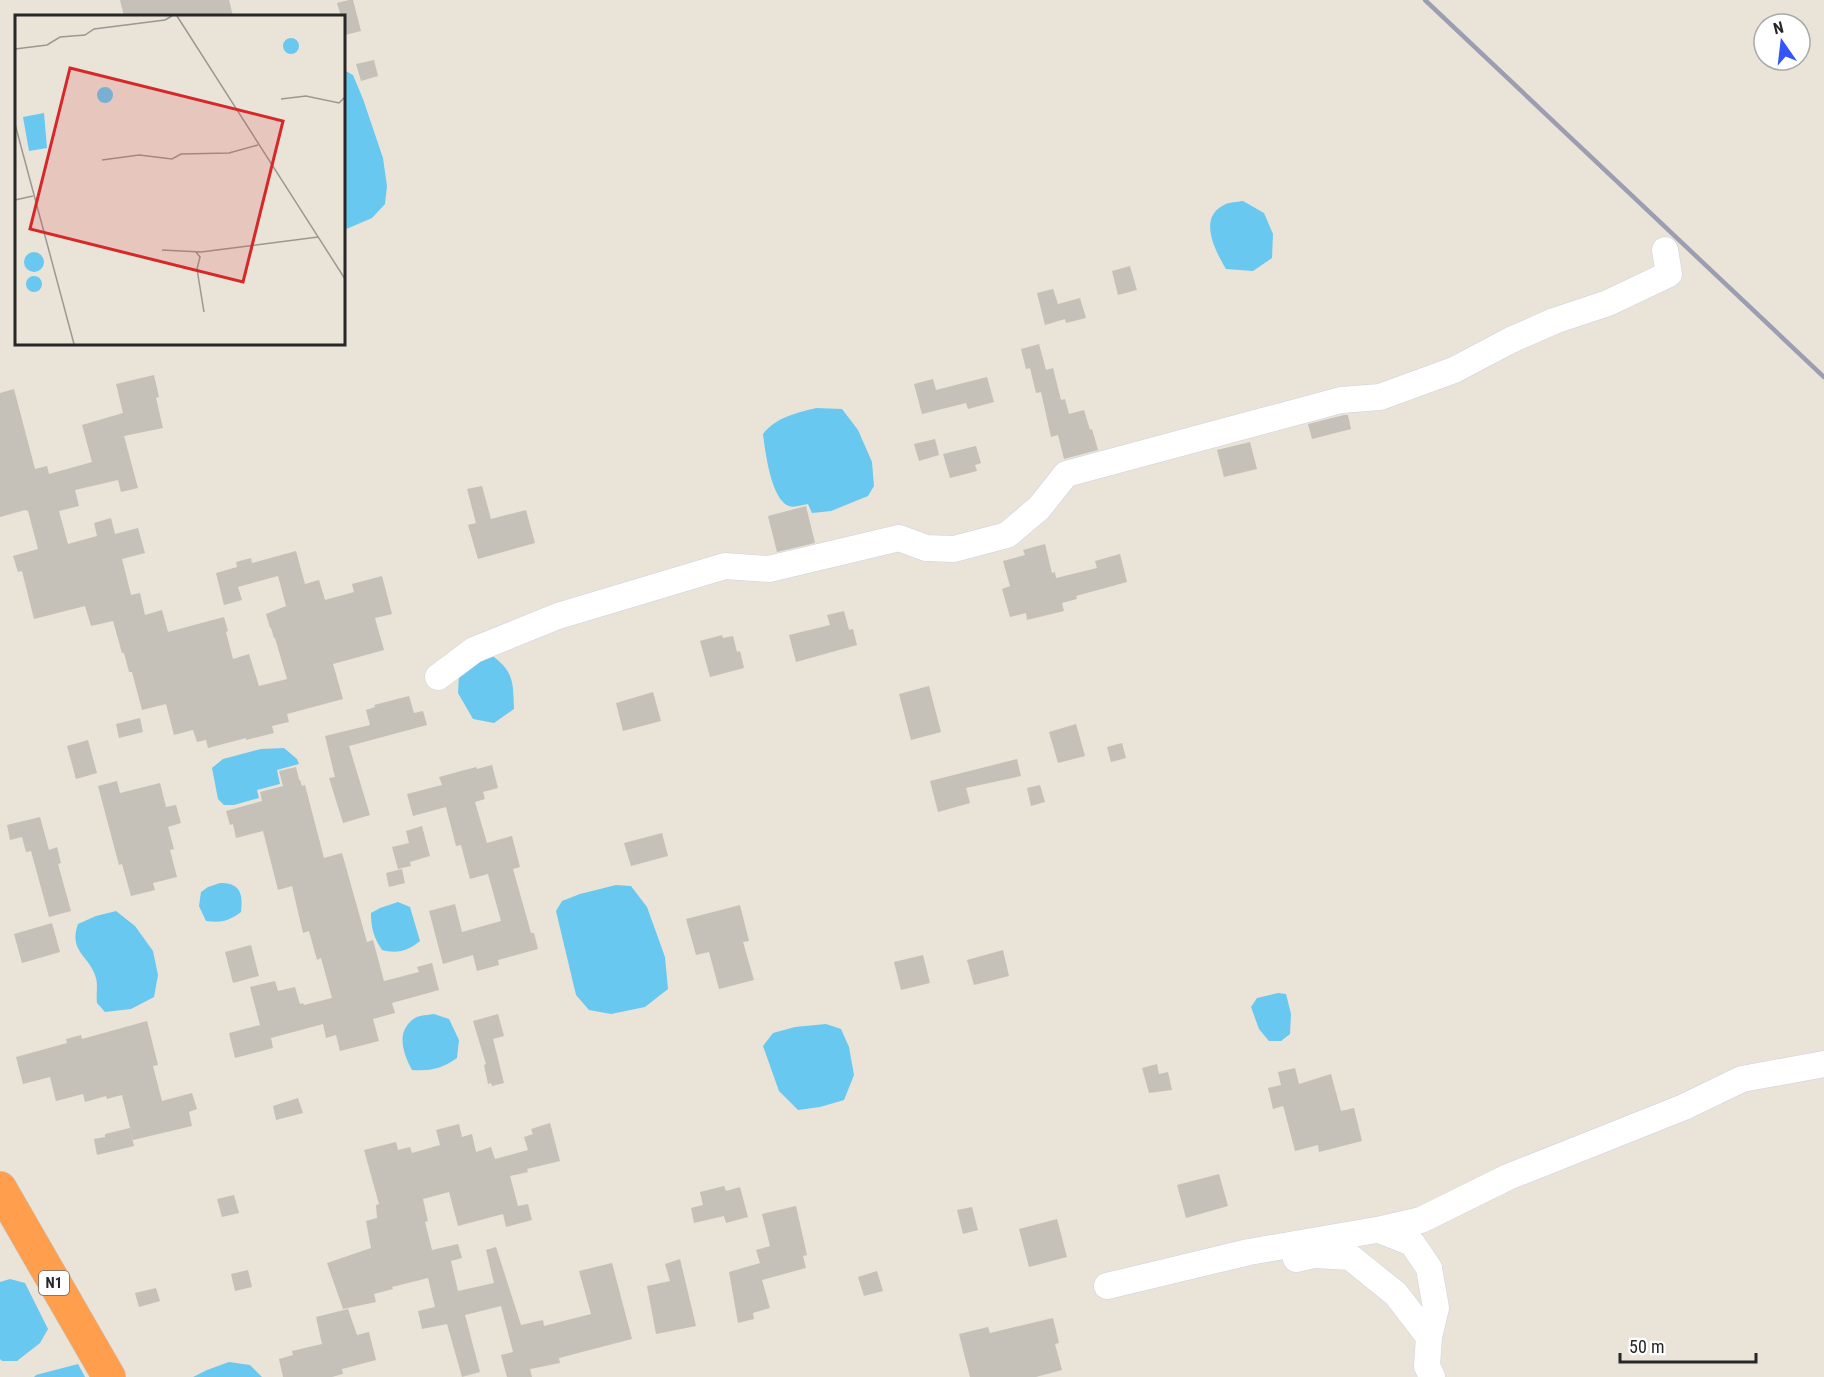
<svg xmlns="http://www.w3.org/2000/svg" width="1824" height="1377" font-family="'Roboto Condensed',sans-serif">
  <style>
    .water { fill: #68c8ef }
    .building { fill: #c5c0b8 }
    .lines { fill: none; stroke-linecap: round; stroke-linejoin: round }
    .minor-casing { stroke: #cdd1e1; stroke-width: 27 }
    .highway-casing { stroke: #c3c3c3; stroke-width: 34 }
    .minor { stroke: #fff; stroke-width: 26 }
    .highway { stroke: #ff9f4e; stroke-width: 33 }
    .rail { stroke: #9b9eb2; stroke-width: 4.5 }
    .labels { text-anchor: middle; stroke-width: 6; stroke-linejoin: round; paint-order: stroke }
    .shield { fill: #fff; stroke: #686868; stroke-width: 1.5 }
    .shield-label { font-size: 15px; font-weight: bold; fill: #272727 }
    .inset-road { fill: none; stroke: #9c9891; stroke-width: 1.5 }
    .view { fill: #d62828; fill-opacity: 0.15; stroke: #d62828; stroke-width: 3 }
    .inset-edge { fill: none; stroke: #272727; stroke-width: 3 }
  </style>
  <rect width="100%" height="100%" fill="#eae3d8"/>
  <path class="water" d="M344,70L353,75L363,99L383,158L387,186L385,204L372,218L344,230Z
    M1243,201L1264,213L1273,234L1272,258L1253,271L1226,269C1216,252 1197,218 1224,205C1229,202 1237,202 1243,201Z
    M816,408L842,409L858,430L872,462L874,486L868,496L831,511L812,513L808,504C802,505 794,508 789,506C771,500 765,450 763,434C776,417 797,413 816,408Z
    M491,655C514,671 513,682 514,709L494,723L473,719L458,693L459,673Z
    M284,748L297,759L299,764L277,770L280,784L257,790L259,798L234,805H224L218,799L212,768L223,759L261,749Z
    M220,883C241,883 243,894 241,912C229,921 221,923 206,921L199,906L201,892L208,887Z
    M616,885L631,886L647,907L665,957L668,989L645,1007L611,1014L589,1010L576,995L556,911L562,901L580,894Z
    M398,902L410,907L420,941C408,951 397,954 382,950C374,938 371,928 371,913L380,908Z
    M116,911L135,926L153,951L158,975L154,997L131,1009L105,1012L97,1003C96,995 98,985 96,978C90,956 68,952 78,924L96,916Z
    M1278,993L1286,994L1291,1014L1290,1034L1281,1041H1269L1259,1029L1251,1007L1257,998Z
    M434,1014L449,1019L459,1040L457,1058C441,1069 431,1071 412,1070C403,1053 395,1031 415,1018C420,1015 428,1015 434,1014Z
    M826,1024L841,1029L849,1047L854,1075L844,1100L820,1107L798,1110L779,1091L763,1046L773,1033L795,1027Z
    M10,1279L25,1283L48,1329L40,1343L17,1361H2L0,1359V1282Z
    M229,1362L250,1365L262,1377H193L207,1370Z
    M78,1364L85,1377H34L36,1375Z"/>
  <path class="building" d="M120,0H229L233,16H124Z
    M349,0H353L361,31L345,35L344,16H341L337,3Z
    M374,60L378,76L361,81L356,64Z
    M1130,266L1137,290L1118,295L1112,271Z
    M1053,289L1058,304L1080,298L1086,318L1066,323L1065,319L1045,325L1037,293Z
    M1039,344L1046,370L1053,368L1061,400L1065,399L1069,414L1084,410L1090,430L1092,429L1098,450L1064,459L1058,435L1051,437L1041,392L1036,393L1030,368L1026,369L1021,349Z
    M154,375L159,397L156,398L163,428L124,436L138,488L121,492L118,480L75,490L79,506L59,511L68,544L97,536L94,523L111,518L115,534L138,528L145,553L122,559L131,595L140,593L145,615L162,610L168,632L224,617L228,631L226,632L233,659L249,654L259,686L287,679L275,638H274L271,628H270L266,614L286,606L278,576L238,587L242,600L224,605L216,573L237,567L236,562L251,558L252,563L296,551L305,584L319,580L325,600L354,592L352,584L382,576L392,614L375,618L384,650L333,664L343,699L287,714L289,722L272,726L274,733L246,740V738L208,748L206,740L197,742L193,730L174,735L166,704L142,710L132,672H129L124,653H122L113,621L91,626L85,606L34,619L22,571L18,572L13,556L38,549L28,511L25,510L0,517V393L14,389L35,469L47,466L49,474L92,462L82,425L123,413L116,384Z
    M987,377L994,402L968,409L966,403L922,414L914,384L933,379L936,390Z
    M1344,415H1348L1351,429L1312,439L1308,424Z
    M935,439L939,455L919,461L914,444Z
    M1250,442L1257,469L1224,477L1217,450Z
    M976,446L981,463L975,465L977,471L950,478L943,454Z
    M482,486L491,519L526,510L535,543L478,559L468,525L476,523L467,489Z
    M806,506L815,543L777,552L768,516Z
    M1045,544L1052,573L1055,572L1056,578L1097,568L1095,561L1120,554L1127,582L1076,596L1077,599L1062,603L1064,611L1027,620L1026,613L1010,617L1002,589L1010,586L1003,561L1025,555L1023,550Z
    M844,611L849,630L853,629L857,645L796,662L789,635L830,625L827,615Z
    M722,635L723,638L733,636L737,652L740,651L744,668L710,677L700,641Z
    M929,686L941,732L911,740L899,694Z
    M653,692L661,721L623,731L616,703Z
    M409,696L414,713L423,711L427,725L349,746L370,815L343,823L329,778L335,777L325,736L370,725L366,710L375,707L374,705Z
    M140,718L143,732L119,738L116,724Z
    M1076,724L1085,756L1058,763L1049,732Z
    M88,740L97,773L76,779L67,746Z
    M1122,743L1126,758L1111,762L1107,747Z
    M1017,759L1021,776L966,788L970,803L938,812L930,781Z
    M492,765L498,788L483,792L485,799L475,802L487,843L512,836L520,867L513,869L531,933H534L538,949L498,960L499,965L477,971L473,955L443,964L429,911L455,904L462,932L501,921L488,874L470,879L461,845L456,846L446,807L413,816L407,794L442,785L439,777L476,767L477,769Z
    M296,767L299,780H300L302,786L305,785L324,858L342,853L367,942L373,940L384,981L419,972L417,967L432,963L439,990L392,1003L395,1013L373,1019L379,1041L340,1051L336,1035L326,1038L323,1024L271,1038L273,1048L235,1058L229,1033L260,1025L250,987L275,981L278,991L295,987L300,1004L303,1003L304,1005L332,998L321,958L317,960L309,931L303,933L292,886L278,890L263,831L236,838L233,824L230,825L226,811L262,801L260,792L283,786L279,771Z
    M117,781L120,793L160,783L166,807L176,805L181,823L168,827L174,849L170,850L177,877L153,883L155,890L131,896L122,864L119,865L98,786Z
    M1040,785L1045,802L1031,806L1027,788Z
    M40,817L49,850L57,847L61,863L58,864L71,911L49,917L31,851L26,852L22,837L10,840L7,825Z
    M422,826L430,856L410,862L411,866L398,869L392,847L409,843L406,831Z
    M662,833L668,856L631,866L624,843Z
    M402,869L405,883L389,887L386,873Z
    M740,905L749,941L743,942L754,980L719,989L709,952L696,955L686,919Z
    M52,923L60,952L22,963L14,934Z
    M251,945L259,976L233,983L225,952Z
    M1003,950L1009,976L974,985L967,960Z
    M923,955L930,983L901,990L894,962Z
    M498,1014L504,1036L493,1039L504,1083L492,1086L491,1083L488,1084L484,1065L486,1064L473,1021Z
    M147,1021L158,1065L153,1066L162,1101L192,1093L197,1109L189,1112L192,1126L133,1140L122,1095L107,1099L106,1096L85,1102L83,1094L56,1101L50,1077L23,1084L16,1057L67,1043L66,1039L81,1035L82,1039Z
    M1157,1064L1159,1074L1168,1072L1172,1090L1149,1093L1142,1068Z
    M1295,1068L1299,1084L1331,1074L1341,1111L1354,1108L1362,1141L1319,1152L1318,1145L1295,1151L1284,1109L1283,1106L1273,1109L1268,1088L1281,1085L1278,1072Z
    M298,1098L303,1113L276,1120L273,1106Z
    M550,1123L560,1161L527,1169L528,1172L510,1176L518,1206L528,1204L532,1220L506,1227L503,1214L458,1226L449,1192L423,1199L428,1221L425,1222L432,1250L458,1244L462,1258L451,1261L458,1291L494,1283L486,1250L496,1247L521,1325L543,1320L544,1326L591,1314L579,1271L612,1263L632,1339L559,1358L560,1363L530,1369L532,1377H507L501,1355L513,1352L501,1306L465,1315L480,1372L462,1377L447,1324L422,1329L418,1311L435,1307L428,1278L392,1287L393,1289L374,1294L376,1302L343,1309L327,1263L371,1248L366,1221L377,1218L376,1205L379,1204L364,1150L396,1142L398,1150L410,1147L412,1153L440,1145L436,1130L459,1124L462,1137L472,1134L476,1152L491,1147L495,1159L528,1150L524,1137L533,1134L531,1129Z
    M130,1128L134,1146L97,1155L94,1139L105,1137V1134Z
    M1219,1174L1228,1206L1186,1218L1177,1185Z
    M724,1186L726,1191L740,1187L748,1217L726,1223L724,1216L694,1223L691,1208L703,1205L700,1192Z
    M234,1195L239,1213L222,1217L217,1199Z
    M796,1206L807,1255L803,1256L806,1268L762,1280L770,1308L753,1313L754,1319L738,1323L729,1272L760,1263L756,1250L770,1246L762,1214Z
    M972,1207L978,1230L963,1234L957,1210Z
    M1057,1219L1067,1257L1029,1267L1019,1229Z
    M680,1259L696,1326L656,1334L647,1286L670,1281L665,1264Z
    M248,1270L252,1287L235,1291L231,1274Z
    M877,1271L883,1291L864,1296L858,1277Z
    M156,1288L160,1301L139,1307L135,1293Z
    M348,1309L357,1335L369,1332L376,1360L342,1369L343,1374L332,1377H283L279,1359L293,1355L292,1351L322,1344L316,1317Z
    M1053,1318L1059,1343L1055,1344L1062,1370L1036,1377H970L959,1334L988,1327L990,1333Z"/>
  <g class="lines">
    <defs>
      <path id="minor" d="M438,677L474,650L558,616L725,566L769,569L899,538L926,548L954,549L1007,535L1039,508L1066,474L1341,400L1380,397L1454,370L1511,340L1554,321L1608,303L1669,274L1665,250
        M1379,1230L1412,1243L1429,1268L1436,1308L1429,1337L1427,1366L1432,1377
        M1296,1259L1314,1255L1350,1257L1396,1294L1429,1337
        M1107,1286L1249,1252L1382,1229L1421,1220L1508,1177L1684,1107L1742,1079L1824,1064"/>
      <path id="highway" d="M0,1188L109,1377"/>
    </defs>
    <use href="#minor" class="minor-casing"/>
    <use href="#highway" class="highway-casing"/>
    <use href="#minor" class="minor"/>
    <use href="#highway" class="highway"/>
    <path class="rail" d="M1425,0L1824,377"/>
  </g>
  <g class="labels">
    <rect class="shield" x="39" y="1271" width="30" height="24" rx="4.5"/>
    <g class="shield-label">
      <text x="54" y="1288">N1</text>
    </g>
  </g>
  <g transform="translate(15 15)">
    <rect width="330" height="330" fill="#eae3d8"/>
    <path d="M268 31a8 8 0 1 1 16 0a8 8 0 1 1-16 0ZM82 80a8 8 0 1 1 16 0a8 8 0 1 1-16 0ZM29,98L32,133L14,136L8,102ZM9 247a10 10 0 1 1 20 0a10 10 0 1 1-20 0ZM11 269a8 8 0 1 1 16 0a8 8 0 1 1-16 0Z" fill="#68c8ef"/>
    <path class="inset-road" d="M162,1L330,264M0,34L32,30L45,22L70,20L79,14L150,5L157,1M266,84L291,81L324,88L330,82M0,109L59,329M87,145L124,140L157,144L166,139L214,138L243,130M0,185L18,181M147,235L186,237L303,222M181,237L185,242L182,254L189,297"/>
    <path class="view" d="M55,53L268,106L228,267L15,214Z"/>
    <rect width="330" height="330" class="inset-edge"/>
  </g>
  <g transform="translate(1782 42) rotate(346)"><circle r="28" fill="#ffffff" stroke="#a9a9a9" stroke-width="1.5"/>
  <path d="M0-4.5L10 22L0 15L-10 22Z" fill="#3455fb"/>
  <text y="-9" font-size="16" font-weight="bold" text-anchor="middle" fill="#272727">N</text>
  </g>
  <path d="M1620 1353v9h136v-9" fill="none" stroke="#272727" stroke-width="3"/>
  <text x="1629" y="1353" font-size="18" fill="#272727" stroke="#ffffff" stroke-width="4.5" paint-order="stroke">50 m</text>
</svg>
